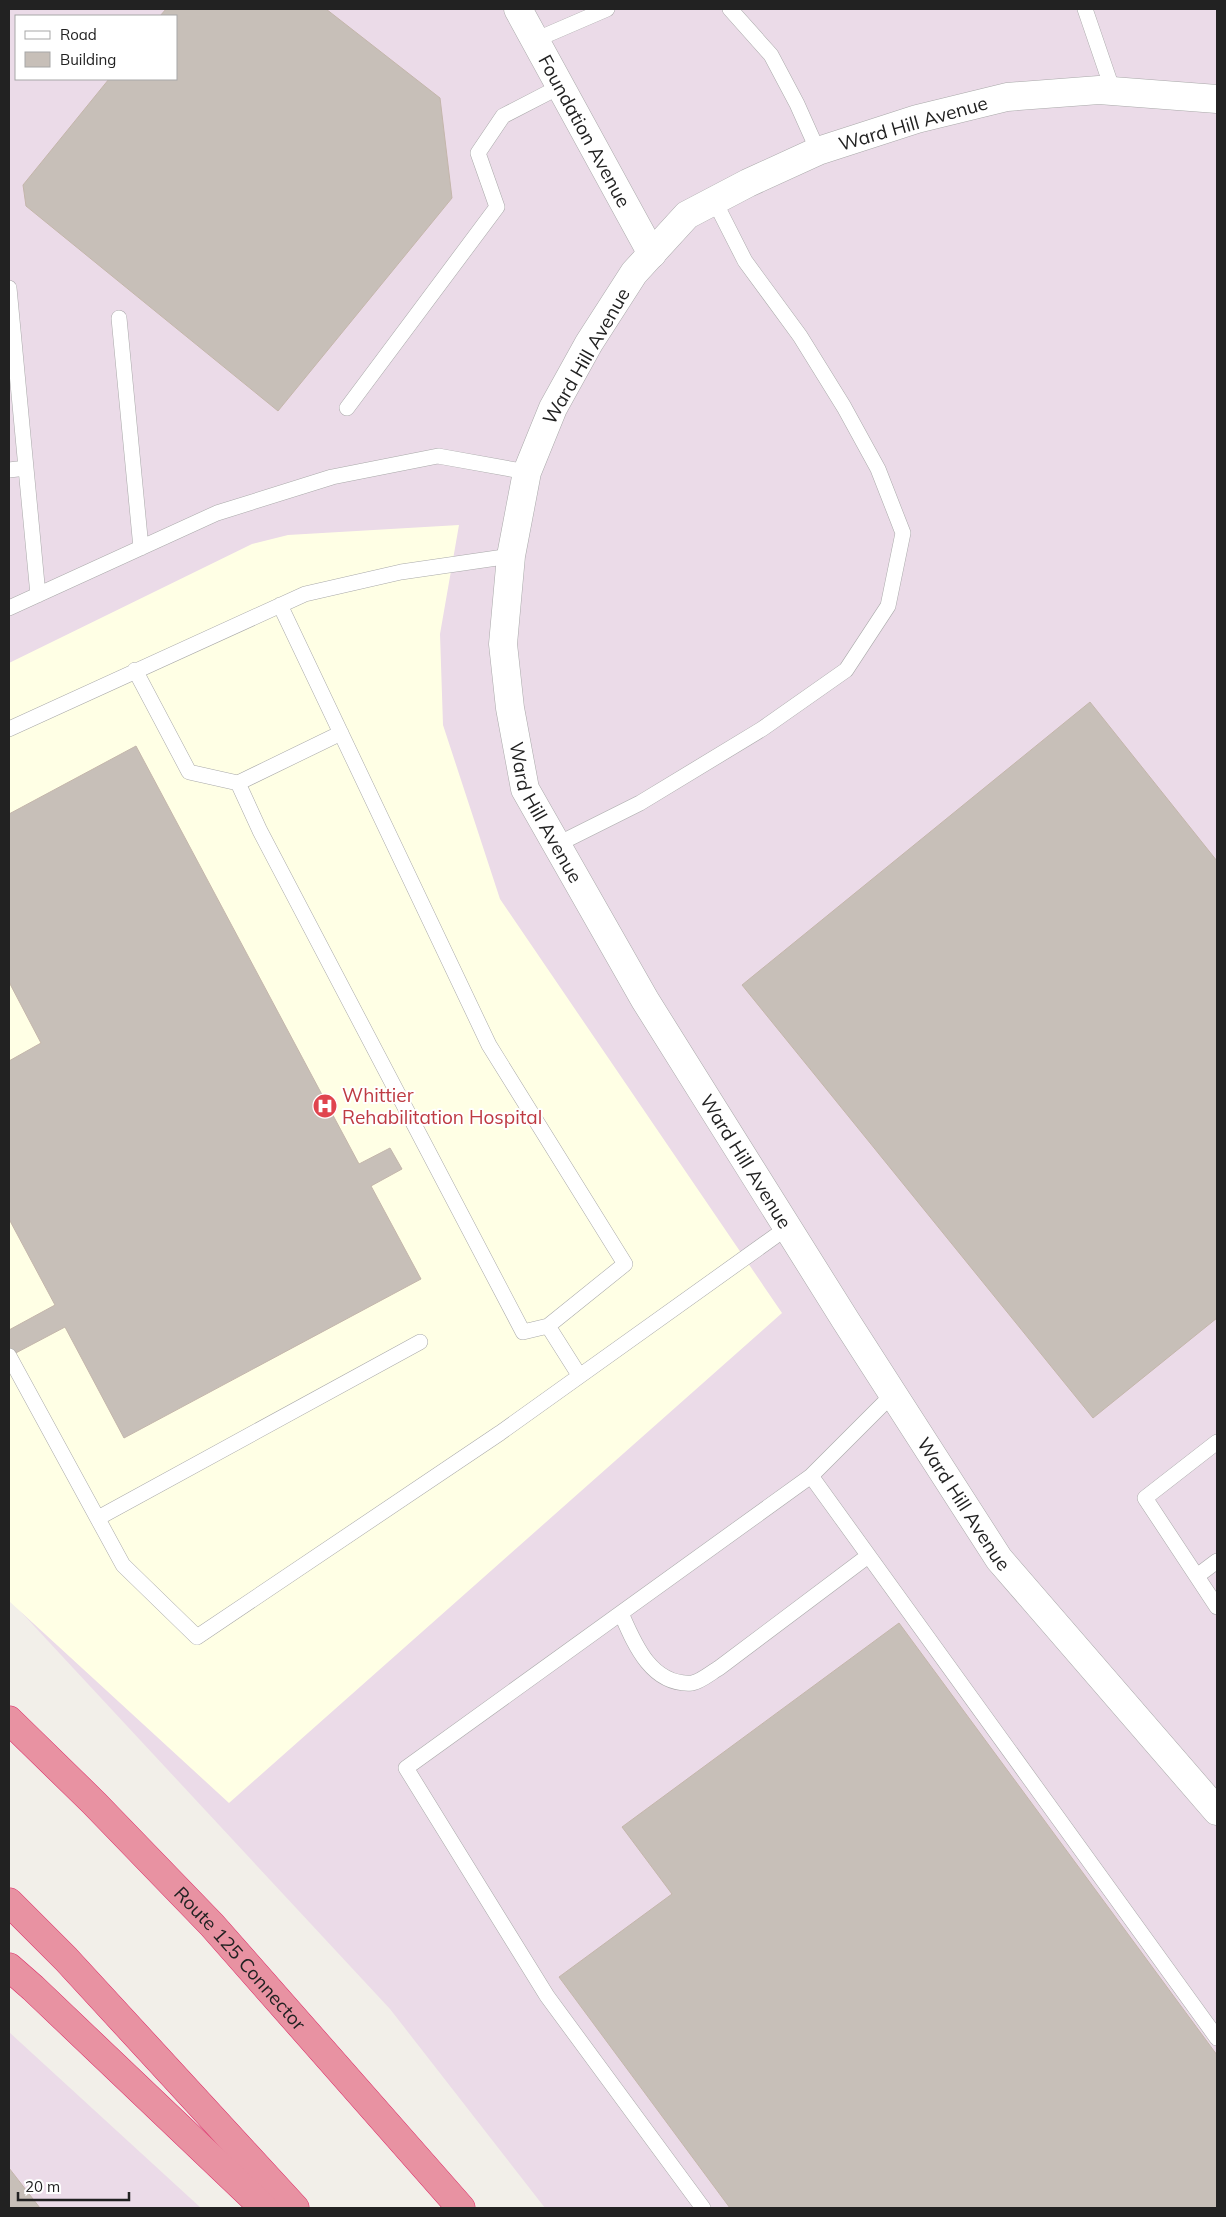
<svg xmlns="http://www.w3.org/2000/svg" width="1226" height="2217" font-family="Mulish,sans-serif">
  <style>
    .industrial { fill: #ebdbe8; fill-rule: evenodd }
    .education { fill: #ffffe5 }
    .building { fill: #c7bfb8; stroke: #c4b6ab }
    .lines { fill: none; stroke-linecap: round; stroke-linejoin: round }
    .lane-casing { stroke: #a9a9a9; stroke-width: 16 }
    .street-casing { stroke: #a9a9a9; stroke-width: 29 }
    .highway-casing { stroke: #dc2a67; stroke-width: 29 }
    .lane { stroke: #fff; stroke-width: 15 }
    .street { stroke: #fff; stroke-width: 28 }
    .highway { stroke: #e892a2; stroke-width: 28 }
    .labels { text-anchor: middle; stroke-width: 4; stroke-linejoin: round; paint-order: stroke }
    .street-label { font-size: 19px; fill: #222; stroke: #fff }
    .health-label { font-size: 19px; fill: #be3a42; stroke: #fff; text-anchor: start }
  </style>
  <rect width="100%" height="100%" fill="#f2efe9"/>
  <path class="industrial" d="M9,9H1217V2208H545L390,2009L9,1599ZM16,16H176V79H16Z
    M9,2032L201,2208H9Z"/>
  <path class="education" d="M459,525L440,634L443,725L500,899L782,1313L229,1803L9,1601V663L252,544L288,535Z"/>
  <path class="building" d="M166,9H326L440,98L452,198L278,411L26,206L23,185L109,79H176V16H160Z
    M1090,702L1217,861V1318L1093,1418L742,985Z
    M136,746L359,1164L390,1148L402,1169L371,1186L421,1279L124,1438L65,1327L12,1355L9,1348V1330L55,1305L9,1219V1061L41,1043L9,982V814Z
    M899,1623L1217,2055V2208H730L559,1977L672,1894L622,1827Z
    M9,2168L40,2208H9Z"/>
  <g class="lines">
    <defs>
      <path id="lane" d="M730,9L771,55L797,104L818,151
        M1085,9L1113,91
        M535,40L607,9
        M9,288L38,595
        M119,318L141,548
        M347,408L497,207L478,153L503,116L561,86
        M9,470L26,468
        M280,605L489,1045L625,1264L548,1326L579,1375
        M9,608L217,513L332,477L438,456L527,472
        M135,670L189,772L238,783L260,831L523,1332L548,1326
        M9,729L305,594L401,572L511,556
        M238,783L341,733
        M556,845L640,803L762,729L846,670L888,606L903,533L878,469L844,407L800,336L745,261L714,200
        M9,1356L123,1565L197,1637L500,1433L788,1227
        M1217,1442L1145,1498L1217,1607
        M811,1476L1217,2038
        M98,1518L420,1342
        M1197,1576L1217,1561
        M621,1613C634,1643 651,1686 692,1683C700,1682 712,1672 719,1668L868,1556
        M703,2208L547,1996L406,1768L811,1476L893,1394"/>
      <g id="street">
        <path id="s1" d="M518,9L652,254"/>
        <path id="s2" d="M1217,99L1099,90L1007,97L917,119L818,151L748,183L687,215L634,273L589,343L553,408L527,472L511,556L503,644L510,708L525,789L645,1000L846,1321L999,1559L1217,1811"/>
      </g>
      <g id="highway">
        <path id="s3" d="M9,1720L94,1803L212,1925L461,2208"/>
        <path d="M9,1902L66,1959L295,2208"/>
        <path d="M9,1967L33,1988L264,2208"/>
      </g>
    </defs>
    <use href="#lane" class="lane-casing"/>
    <use href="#street" class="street-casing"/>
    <use href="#highway" class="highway-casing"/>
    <use href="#lane" class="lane"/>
    <use href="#street" class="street"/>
    <use href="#highway" class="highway"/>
  </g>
  <defs>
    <symbol id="hospital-disc" viewBox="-11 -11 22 22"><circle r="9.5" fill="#e0444e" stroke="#fff"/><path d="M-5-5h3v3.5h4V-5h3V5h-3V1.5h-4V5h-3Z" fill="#fff"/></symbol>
  </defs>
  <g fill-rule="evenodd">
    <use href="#hospital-disc" x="311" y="1092" width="28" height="28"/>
  </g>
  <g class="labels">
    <g class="street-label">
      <text transform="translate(913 123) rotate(-16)" y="7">Ward Hill Avenue</text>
      <text dy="7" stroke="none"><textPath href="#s1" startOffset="139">Foundation Avenue</textPath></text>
      <text transform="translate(586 356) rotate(-60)" y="7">Ward Hill Avenue</text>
      <text dy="7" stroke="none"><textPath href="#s2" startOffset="1208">Ward Hill Avenue</textPath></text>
      <text dy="7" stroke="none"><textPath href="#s2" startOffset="1612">Ward Hill Avenue</textPath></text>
      <text dy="7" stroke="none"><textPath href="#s2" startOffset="2018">Ward Hill Avenue</textPath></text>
      <text dy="7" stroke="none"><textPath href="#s3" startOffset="332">Route 125 Connector</textPath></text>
    </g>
    <g class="health-label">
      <text x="342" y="1102">Whittier<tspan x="342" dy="22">Rehabilitation Hospital</tspan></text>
    </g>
  </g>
  <rect width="1226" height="2217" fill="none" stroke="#222222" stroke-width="20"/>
  <rect x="15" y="15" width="162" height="65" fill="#ffffff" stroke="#a7a7a7"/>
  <rect x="25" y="31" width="25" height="8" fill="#ffffff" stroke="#a7a7a7"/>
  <text x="60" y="40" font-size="15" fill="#222222">Road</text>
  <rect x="25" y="52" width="25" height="15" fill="#c7bfb8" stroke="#a7a7a7"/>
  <text x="60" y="65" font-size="15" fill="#222222">Building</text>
  <path d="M18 2192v8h111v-8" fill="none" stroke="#222222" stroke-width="2.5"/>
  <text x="25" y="2192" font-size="15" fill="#222222" stroke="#ffffff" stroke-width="4" paint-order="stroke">20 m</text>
</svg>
